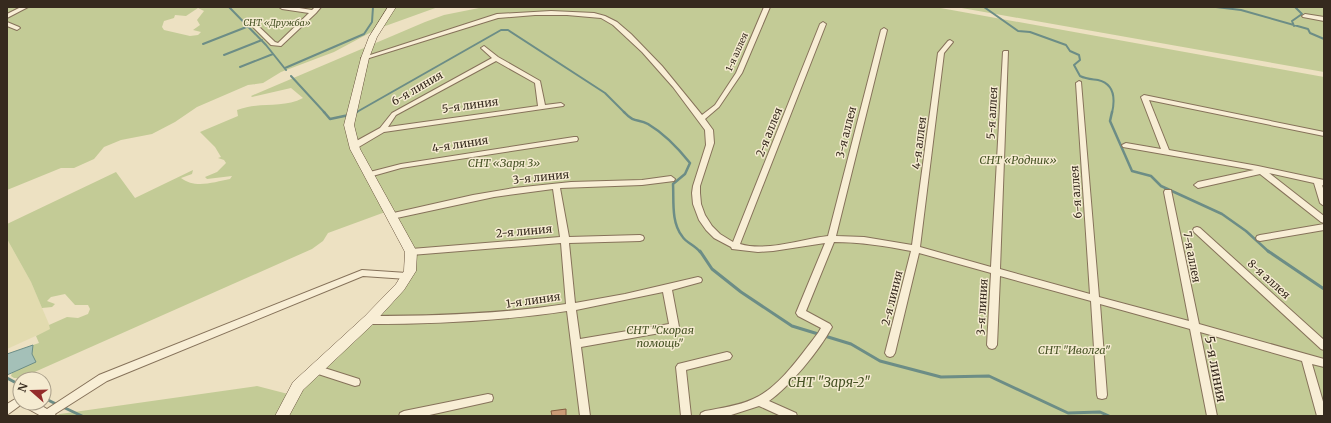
<svg xmlns="http://www.w3.org/2000/svg" width="1331" height="423" font-family="Merriweather,serif">
  <style>
    .farmland { fill: #e2dbaf }
    .green { fill: #c3cb96; fill-rule: evenodd }
    .water { fill: #a4c0b8; stroke: #6c8d86 }
    .lines { fill: none; stroke-linecap: round; stroke-linejoin: round }
    .stream-far2 { stroke: #6c8d86; stroke-width: 2 }
    .stream-far1 { stroke: #6c8d86; stroke-width: 2.5 }
    .stream { stroke: #6c8d86; stroke-width: 3 }
    .building { fill: #ca9c78; stroke: #855d40 }
    .street-casing { stroke: #86725a; stroke-width: 2 }
    .secondary-casing { stroke: #68533d; stroke-width: 1 }
    .street { fill: #f8eed5; fill-rule: evenodd }
    .secondary { fill: #f8eed5; fill-rule: evenodd }
    .labels { text-anchor: middle; stroke-width: 3; stroke-linejoin: round; paint-order: stroke }
    .far-park-label { font-size: 9px; font-style: italic; fill: #465224; stroke: #f5ebd1 }
    .far-street-label { font-size: 9px; fill: #362a1e; stroke: #f5ebd1 }
    .street-label { font-size: 11px; fill: #362a1e; stroke: #f5ebd1 }
    .park-label { font-size: 11px; font-style: italic; fill: #465224; stroke: #f5ebd1 }
    .near-street-label { font-size: 13px; fill: #362a1e; stroke: #f5ebd1 }
    .near-park-label { font-size: 13px; font-style: italic; fill: #465224; stroke: #f5ebd1 }
  </style>
  <rect width="100%" height="100%" fill="#ede1c2"/>
  <path class="farmland" d="M7,239L31,282L51,329L7,349Z"/>
  <path class="green" d="M7,7H438L377,29L334,52L281,72L263,83L248,85L197,107L175,122L152,134L121,140L104,147L94,159L74,168H61L7,190ZM198,8L204,11L197,20L200,25L193,30L201,32L198,35L190,36L164,30L162,27L164,21L174,18L175,15L186,16Z
    M484,7H935L1324,77V416H282L298,386L399,288L411,251L388,211L328,233L323,241L312,249L21,378H14L11,376L12,373C25,367 31,359 33,345L39,343L36,336L50,329L49,325L67,317L78,318L88,314L90,309L88,305H75L65,294L51,297L47,301L55,304L52,307L42,308L31,282L7,239V224L116,172L135,198L193,170L192,174L181,178C195,189 214,182 230,179L232,176L207,179L205,177L217,172L226,163L224,160L218,158L221,157L215,147L200,132L238,116L237,110C261,101 282,109 303,98L291,88L252,97L251,96L425,22L444,15Z
    M956,7H1324V72Z
    M257,386L288,394L277,416H56L60,414Z"/>
  <path class="water" d="M33,345L32,354L36,362L7,375V354Z"/>
  <g class="lines">
    <path class="stream-far2" d="M229,7L266,45L286,70
      M984,7L1018,31L1030,32L1066,45L1070,51L1079,55L1080,60L1074,65L1080,76C1086,79 1091,79 1098,80C1115,84 1115,100 1112,113
      M1216,7L1241,10L1308,29L1310,33L1324,39
      M1294,26L1292,21L1302,14L1295,7
      M203,44L249,26
      M224,55L262,40
      M240,67L273,54
      M285,68L364,34L372,22L373,7
      M291,76L325,113
      M355,113L501,30H508L605,93L625,113"/>
    <path class="stream-far1" d="M324,112L330,119L349,115
      M624,112C635,124 638,118 648,124C665,134 678,148 690,163L685,174L673,184C674,201 671,222 682,236C686,243 695,245 700,252
      M1112,112L1110,121L1132,171L1151,176L1161,186L1222,214L1246,231L1269,252
      M354,114L357,112"/>
    <path class="stream" d="M700,251L712,269L741,292L792,326L851,344L880,361L941,377L989,376L1068,413L1100,412L1109,416
      M1268,251L1324,289
      M7,378L20,385
      M44,398L58,405
      M65,408L82,416"/>
  </g>
  <path class="building" d="M566,409V416H552L551,411Z"/>
  <g class="lines">
    <defs>
      <path id="street" d="M21,7H28L7,18V14Z
        M279,7H293L312,10L315,7H321L316,13L281,46L271,45L248,22L253,21L275,42L278,43L309,13L282,9Z
        M764,7H770L742,73L719,107L705,119L713,130L714,143L700,186V193L701,204L705,215L712,226L720,234L733,242L820,24L823,22L826,24L740,244C767,252 801,239 828,236L881,30L884,28L887,30L836,236L864,237L912,245L938,53L948,41L950,40L953,42L944,53L920,247L991,267L1003,52L1004,51H1008L1000,269L1090,294L1076,83L1079,81L1081,82L1099,297L1189,321L1164,192L1165,190H1171L1199,324L1324,359V367L1312,364L1324,405V416H1317L1302,361L1200,332L1217,416H1207L1190,329L1100,304L1107,395L1106,398L1102,399L1098,398L1097,395L1091,301L1000,276L997,345L995,348L992,349L989,348L987,345L991,273L919,253L895,353L893,356L890,357L887,356L885,353L911,251C886,246 860,242 834,242L806,311L830,324L832,327C819,351 790,386 769,401L796,413L797,416H781L759,406L728,416H700L701,413L705,411C721,408 738,406 753,399C779,388 801,355 818,333L821,328L798,316L796,313L825,243L773,251L758,252L732,249L731,247L714,238L706,230L699,220L693,204L692,193L693,186L706,145L705,130L673,87L642,52L613,25L601,18L567,15H535L498,18L366,59L364,60L361,58L497,14L551,11L594,13L605,16L617,22L631,34L662,66L702,115L715,105L736,73Z
        M1305,14L1324,17V21L1303,17L1302,16Z
        M7,22L19,27L20,28L17,30L7,26Z
        M484,46L498,57L540,81L545,105L561,103L564,105L563,106L384,132L357,148H351L350,146L351,144L380,128L392,113L492,58L481,48ZM496,61L535,83L538,106L388,127L396,115Z
        M1144,95L1324,132V136L1149,100L1169,150L1258,166L1324,180V186L1322,185L1324,191V206L1320,203L1314,183L1269,173L1324,216V223L1321,222L1260,174L1198,188L1194,185L1198,182L1254,170L1123,147L1122,145L1126,143L1161,149L1141,97Z
        M574,137H577L578,139L577,141L401,168L369,177L365,175L366,173L401,164Z
        M671,176L675,179L674,181L642,185L560,188L569,237L640,235L643,236L644,238L643,240L640,241L569,243L575,303L625,294L698,277L701,278L702,280L701,282L672,290L679,327L677,330L581,347L590,416H580L567,311C501,321 436,324 369,324L366,323L364,320L366,317L369,316C435,316 501,314 566,304L561,243L411,255L408,254L407,252L408,250L411,249L560,237L553,189L494,197L392,219L389,218L388,216L389,214L473,195L514,188L571,182L642,180ZM663,292L669,324L580,339L576,310Z
        M1324,224V230L1260,241L1257,240L1256,238L1257,236L1260,235Z
        M1197,227L1200,228L1324,340V350L1321,349L1194,232L1193,230L1194,228Z
        M362,270L407,273L410,274L411,276L410,278L407,279L363,276L107,381L55,414L56,416H41L23,406L22,404L7,415V404L20,396V403H37L47,409L99,375Z
        M727,352L730,353L732,356L730,359L686,370L691,416H681L676,367L678,364Z
        M315,365L359,379L360,382L359,385L355,386L312,372L310,369L312,366Z
        M488,394L492,395L493,398L492,401L488,402L425,416H399L400,413L404,411Z"/>
      <path id="secondary" d="M388,7H396L377,37L369,58L354,125L360,149L417,252L416,271L404,290L373,324L303,390L289,416H275L293,382L365,316L396,284L404,271L405,252L350,149L344,125L361,58L369,37Z"/>
    </defs>
    <use href="#street" class="street-casing"/>
    <use href="#secondary" class="secondary-casing"/>
    <use href="#street" class="street"/>
    <use href="#secondary" class="secondary"/>
  </g>
  <g class="labels">
    <g class="far-park-label">
      <text x="277" y="26">СНТ «Дружба»</text>
    </g>
    <g class="far-street-label">
      <text transform="translate(737 52) rotate(-66)" y="3">1-я аллея</text>
    </g>
    <g class="street-label">
      <text transform="translate(417 88) rotate(-30)" y="4">6-я линия</text>
      <text transform="translate(470 105) rotate(-8)" y="4">5-я линия</text>
      <text transform="translate(992 113) rotate(-87)" y="4">5-я аллея</text>
      <text transform="translate(769 132) rotate(-68)" y="4">2-я аллея</text>
      <text transform="translate(846 132) rotate(-76)" y="4">3-я аллея</text>
      <text transform="translate(919 143) rotate(-83)" y="4">4-я аллея</text>
      <text transform="translate(460 144) rotate(-9)" y="4">4-я линия</text>
      <text transform="translate(541 177) rotate(-6)" y="4">3-я линия</text>
      <text transform="translate(1076 192) rotate(-94)" y="4">6-я аллея</text>
      <text transform="translate(524 231) rotate(-5)" y="4">2-я линия</text>
      <text transform="translate(1192 257) rotate(79)" y="4">7-я аллея</text>
      <text transform="translate(1269 279) rotate(42)" y="4">8-я аллея</text>
      <text transform="translate(892 298) rotate(-76)" y="4">2-я линия</text>
      <text transform="translate(533 300) rotate(-8)" y="4">1-я линия</text>
      <text transform="translate(982 307) rotate(-87)" y="4">3-я линия</text>
    </g>
    <g class="park-label">
      <text x="1018" y="164">СНТ «Родник»</text>
      <text x="504" y="167">СНТ «Заря 3»</text>
      <text x="660" y="334">СНТ "Скорая<tspan x="660" dy="13">помощь"</tspan></text>
      <text x="1074" y="354">СНТ "Иволга"</text>
    </g>
    <g class="near-street-label">
      <text transform="translate(1216 369) rotate(79)" y="5">5-я линия</text>
    </g>
    <g class="near-park-label">
      <text x="829" y="387">СНТ "Заря-2"</text>
    </g>
  </g>
  <rect width="1331" height="423" fill="none" stroke="#362a1e" stroke-width="16"/>
  <g transform="translate(32 391) rotate(290)"><circle r="19" fill="#f5ebd1" stroke="#a99e89"/>
  <path d="M0-3L7 15L0 10L-7 15Z" fill="#942c2b"/>
  <text y="-6" font-size="11" font-weight="bold" text-anchor="middle" fill="#362a1e">N</text>
  </g>
</svg>
